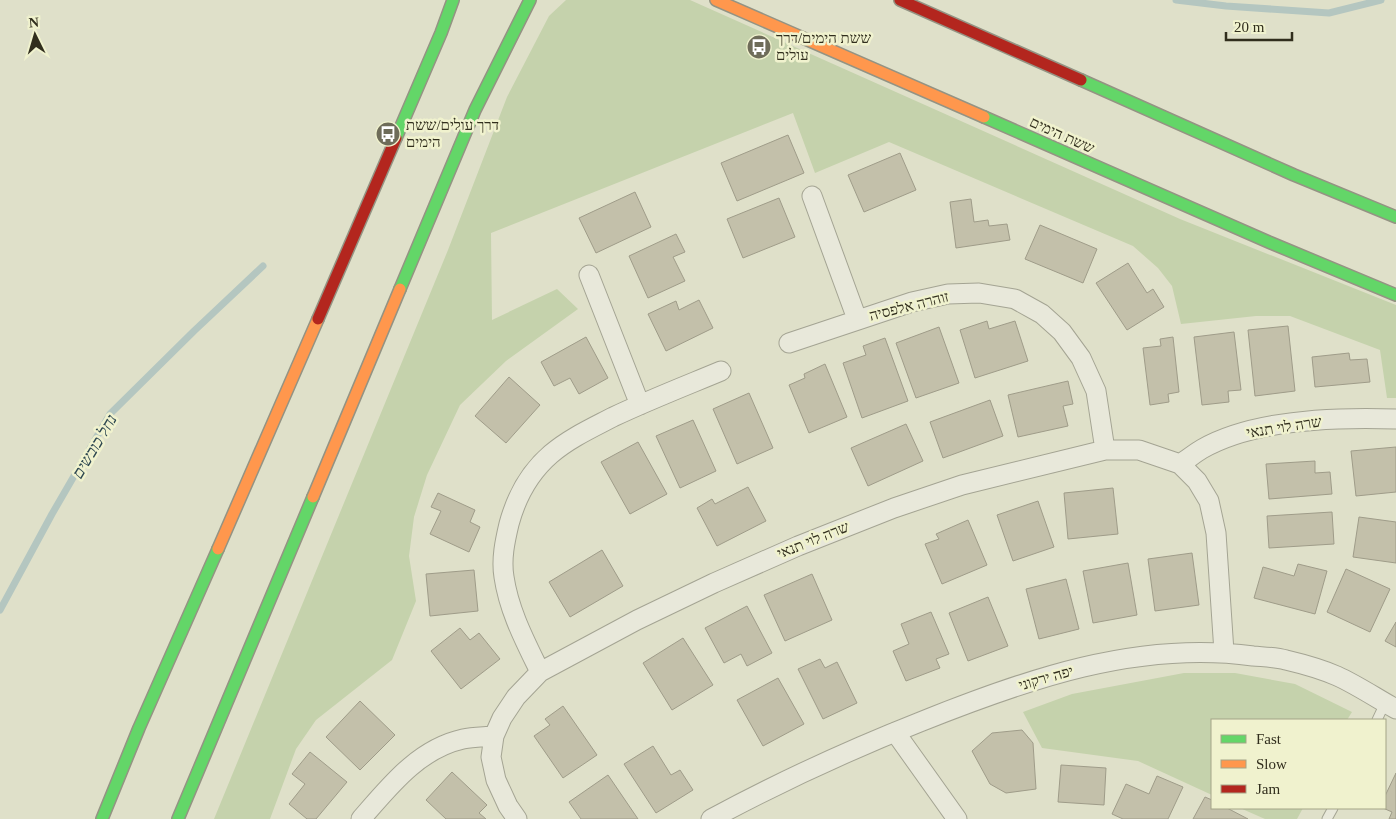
<svg xmlns="http://www.w3.org/2000/svg" width="1396" height="819" font-family="'Times New Roman',Heebo,serif">
  <style>
    .green { fill: #c5d2ac }
    .lines { fill: none; stroke-linecap: round; stroke-linejoin: round }
    .stream { stroke: #b4c6c0; stroke-width: 7 }
    .building { fill: #c3c0aa; stroke: #9f9c89 }
    .lane-casing { stroke: #a4a493; stroke-width: 11 }
    .street-casing { stroke: #a4a493; stroke-width: 21 }
    .fast-casing { stroke: #949383; stroke-width: 14 }
    .slow-casing { stroke: #949383; stroke-width: 14 }
    .jam-casing { stroke: #949383; stroke-width: 14 }
    .lane { stroke: #e8e8da; stroke-width: 9 }
    .street { stroke: #e8e8da; stroke-width: 19 }
    .fast { stroke: #63d668; stroke-width: 11 }
    .slow { stroke: #ff974d; stroke-width: 11 }
    .jam { stroke: #b3261e; stroke-width: 11 }
    .labels { text-anchor: middle; stroke-width: 5; stroke-linejoin: round; paint-order: stroke }
    .poi-label { font-size: 15px; fill: #312e1d; stroke: #f0f2ce; text-anchor: start }
    .street-label { font-size: 15px; fill: #312e1d; stroke: #f0f2ce }
    .water-label { font-size: 16px; font-style: italic; fill: #2d4750; stroke: #f0f2ce }
  </style>
  <rect width="100%" height="100%" fill="#dfe0c9"/>
  <path class="green" d="M566,0H690L1180,219L1396,305V398H1387L1380,350L1290,316H1256L1181,324L1172,286L1158,268L1133,246L889,142L815,173L793,113L491,233L492,320L557,289L578,309L506,361L460,405L427,475L414,517L409,556L416,601L392,660L316,720L296,749L270,819H214L448,250L507,97L549,16Z
    M1184,673H1235L1295,684L1352,712L1347,720H1212V795L1138,761L1042,748L1023,712L1072,694Z
    M1240,808H1303L1297,819H1265Z"/>
  <g class="lines">
    <path class="stream" d="M1176,0L1226,6L1329,13L1381,0
      M0,610L52,514L110,414L194,331L263,266"/>
  </g>
  <path class="building" d="M788,135L804,173L737,201L721,163Z
    M900,153L916,190L864,212L848,175Z
    M635,192L651,227L596,253L579,218Z
    M779,198L795,237L743,258L727,219Z
    M971,199L974,222L988,220L989,226L1007,224L1010,240L956,248L950,202Z
    M1040,225L1097,249L1083,283L1025,259Z
    M676,234L685,252L673,257L685,281L648,298L629,256Z
    M1128,263L1147,293L1153,289L1164,307L1127,330L1096,283Z
    M699,300L713,328L666,351L648,314L676,301L679,310Z
    M987,321L989,329L1015,321L1028,361L975,378L960,330Z
    M1288,326L1295,391L1255,396L1248,330Z
    M939,327L959,383L916,398L896,343Z
    M1234,332L1241,390L1228,391L1229,402L1202,405L1194,337Z
    M586,337L608,378L579,394L570,378L554,386L541,362Z
    M1173,337L1179,392L1168,394L1169,402L1150,405L1143,348L1161,346L1160,339Z
    M885,338L908,401L862,418L843,363L866,355L863,346Z
    M1349,353L1350,360L1367,359L1370,382L1315,387L1312,357Z
    M825,364L847,417L809,433L789,385L805,378L804,374Z
    M509,377L540,405L506,443L475,416Z
    M1068,381L1073,404L1063,406L1068,426L1018,437L1008,395Z
    M749,393L773,448L737,464L713,409Z
    M990,400L1003,436L943,458L930,422Z
    M693,420L716,471L680,488L656,436Z
    M906,424L923,461L868,486L851,448Z
    M638,442L667,494L630,514L601,462Z
    M1396,447V492L1356,496L1351,451Z
    M1315,461V473L1330,472L1332,494L1269,499L1266,464Z
    M748,487L766,521L717,546L697,508L712,499L715,504Z
    M1113,488L1118,534L1068,539L1064,493Z
    M438,493L475,510L470,522L480,527L469,552L430,534L441,511L431,507Z
    M1038,501L1054,547L1013,561L997,515Z
    M1332,512L1334,544L1269,548L1267,516Z
    M1359,517L1396,522V563L1353,557Z
    M968,520L987,565L942,584L925,544L939,539L936,534Z
    M602,550L623,586L570,617L549,582Z
    M1192,553L1199,605L1155,611L1148,559Z
    M1128,563L1137,615L1093,623L1083,571Z
    M1298,564L1327,571L1315,614L1254,598L1263,567L1294,576Z
    M1346,569L1390,589L1370,632L1327,612Z
    M474,570L478,611L430,616L426,574Z
    M812,574L832,620L785,641L764,595Z
    M1066,579L1079,629L1039,639L1026,589Z
    M988,597L1008,646L968,661L949,613Z
    M747,606L772,653L747,666L741,654L724,663L705,628Z
    M931,612L949,654L936,659L940,668L906,681L893,651L909,644L901,624Z
    M1396,622V647L1385,641Z
    M460,628L470,640L479,633L500,659L461,689L431,651Z
    M683,638L713,685L672,710L643,663Z
    M820,659L825,668L837,662L857,703L823,719L798,669Z
    M778,678L804,724L763,746L737,700Z
    M360,701L395,735L360,770L326,737Z
    M563,706L597,755L563,778L534,736L550,725L545,719Z
    M1022,730L1033,743L1036,789L1006,793L990,784L972,751L992,733Z
    M653,746L671,775L680,770L693,790L656,813L624,764Z
    M310,752L347,782L316,819H307L289,804L305,784L292,774Z
    M1061,765L1106,768L1104,805L1058,802Z
    M452,772L487,805L479,813L486,819H446L426,800Z
    M1396,773V819H1389L1392,812L1383,808H1385V796Z
    M608,775L638,819H581L569,802Z
    M1157,776L1183,787L1168,819H1123L1112,814L1126,784L1149,794Z
    M1205,797L1212,800V808H1227L1248,819H1193Z"/>
  <g class="lines">
    <defs>
      <path id="lane" d="M1377,720L1385,703
        M1327,819L1333,808"/>
      <path id="street" d="M812,196L857,319
        M589,275L640,405
        M789,343L912,302L948,294L979,293L1015,299L1042,314L1062,332L1081,358L1096,391L1105,450
        M1180,464C1188,459 1195,453 1202,449C1254,419 1338,417 1396,419
        M540,672C525,641 509,611 504,577C501,559 505,541 509,524C516,498 530,472 551,454C570,438 592,428 613,417C649,400 685,386 721,371
        M895,732L957,819
        M361,819C389,787 418,749 463,739C473,737 484,737 494,736
        M517,819L508,806L496,780L491,757L494,736L502,718L516,697L540,672L637,620L714,583L798,546L894,508L962,485L1105,450H1139L1180,464L1197,481L1209,501L1216,533L1224,652
        M711,819C778,783 849,750 920,722C1025,680 1137,640 1253,656C1264,657 1275,657 1286,660C1303,664 1321,669 1337,676C1357,685 1376,698 1396,709"/>
      <path id="fast" d="M1081,80L1294,175L1396,217
        M984,117L1271,243L1396,295
        M396,138L441,33L453,0
        M400,289L475,110L530,0
        M102,819L139,728L218,549
        M178,819L313,497"/>
      <path id="slow" d="M716,0L984,117
        M313,497L400,289
        M218,549L318,319"/>
      <path id="jam" d="M900,0L1081,80
        M318,319L396,138"/>
    </defs>
    <use href="#lane" class="lane-casing"/>
    <use href="#street" class="street-casing"/>
    <use href="#fast" class="fast-casing"/>
    <use href="#slow" class="slow-casing"/>
    <use href="#jam" class="jam-casing"/>
    <use href="#lane" class="lane"/>
    <use href="#street" class="street"/>
    <use href="#fast" class="fast"/>
    <use href="#slow" class="slow"/>
    <use href="#jam" class="jam"/>
  </g>
  <defs>
    <symbol id="bus-disc" viewBox="-11 -11 22 22"><circle r="9.5" fill="#6e6c59" stroke="#f0f2ce"/><path d="M-5-6H5V4H4V6H2V4H-2V6H-4V4H-5ZM-3.5-4V0h7V-4ZM-3.5 1.2v1.5H-2V1.2ZM2 1.2v1.5H3.5V1.2Z" fill="#fff"/></symbol>
  </defs>
  <g fill-rule="evenodd">
    <use href="#bus-disc" x="745" y="33" width="28" height="28"/>
    <use href="#bus-disc" x="374" y="120" width="28" height="28"/>
  </g>
  <g class="labels">
    <g class="poi-label">
      <text x="776" y="43">ששת הימים/דרך<tspan x="776" dy="17">עולים</tspan></text>
      <text x="406" y="130">דרך עולים/ששת<tspan x="406" dy="17">הימים</tspan></text>
    </g>
    <g class="street-label">
      <text transform="translate(1062 135) rotate(24)" y="5">ששת הימים</text>
      <text transform="translate(909 306) rotate(-14)" y="5">זוהרה אלפסיה</text>
      <text transform="translate(1284 427) rotate(-9)" y="5">שרה לוי תנאי</text>
      <text transform="translate(813 540) rotate(-22)" y="5">שרה לוי תנאי</text>
      <text transform="translate(1046 678) rotate(-16)" y="5">יפה ירקוני</text>
    </g>
    <g class="water-label">
      <text transform="translate(94 446) rotate(-59)" y="6">נחל כובשים</text>
    </g>
  </g>
  <rect x="1211" y="719" width="175" height="90" fill="#f0f2ce" stroke="#a4a487"/>
  <rect x="1221" y="735" width="25" height="8" fill="#63d668" stroke="#a4a487"/>
  <text x="1256" y="744" font-size="15" fill="#312e1d">Fast</text>
  <rect x="1221" y="760" width="25" height="8" fill="#ff974d" stroke="#a4a487"/>
  <text x="1256" y="769" font-size="15" fill="#312e1d">Slow</text>
  <rect x="1221" y="785" width="25" height="8" fill="#b3261e" stroke="#a4a487"/>
  <text x="1256" y="794" font-size="15" fill="#312e1d">Jam</text>
  <g transform="translate(35 35) rotate(355)" stroke="#f0f2ce" stroke-width="4" paint-order="stroke">
  <path d="M0-4L9 19L0 12L-9 19Z" fill="#312e1d"/>
  <text y="-8" font-size="14" font-weight="bold" text-anchor="middle" fill="#312e1d">N</text>
  </g>
  <path d="M1226 32v8h66v-8" fill="none" stroke="#312e1d" stroke-width="2.5"/>
  <text x="1234" y="32" font-size="15" fill="#312e1d" stroke="#f0f2ce" stroke-width="4" paint-order="stroke">20 m</text>
</svg>
